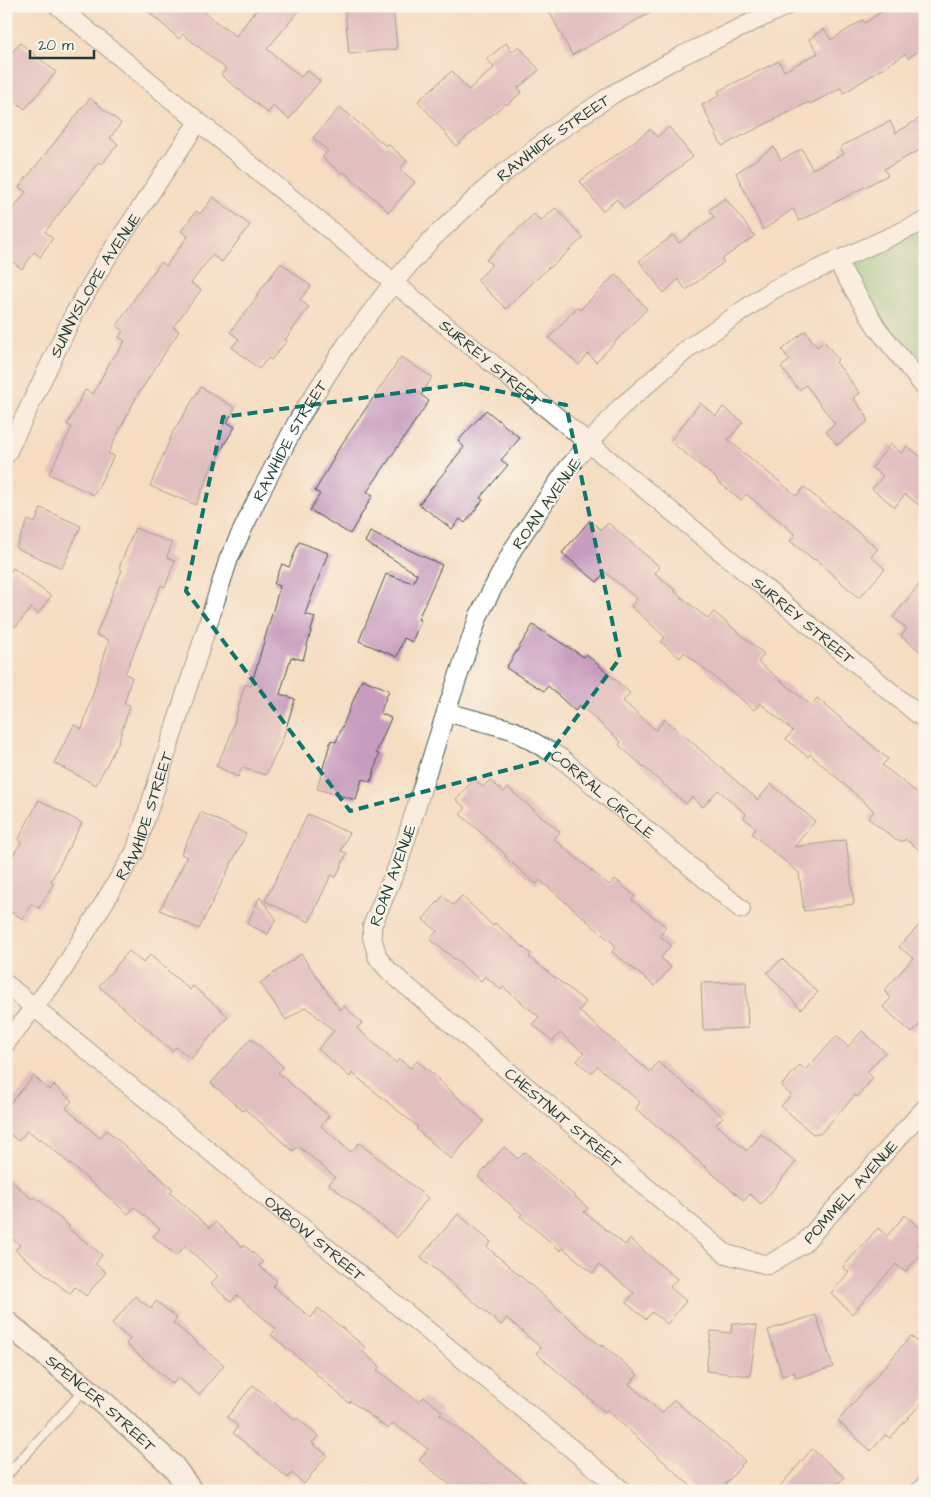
<svg xmlns="http://www.w3.org/2000/svg" width="931" height="1497" font-family="'Architects Daughter',sans-serif">
  <style>
    .park { fill: #77c787; stroke: #4b825e }
    .building { fill: #c89cbe }
    .lines { fill: none; stroke-linecap: round; stroke-linejoin: round }
    .service-casing { stroke: #3f5549; stroke-width: 11 }
    .minor-casing { stroke: #3f5549; stroke-width: 20 }
    .tertiary-casing { stroke: #3f5549; stroke-width: 25 }
    .path { stroke: #3f5549; stroke-width: 3; stroke-dasharray: 4 4; stroke-linecap: butt }
    .service { stroke: #fff; stroke-width: 9 }
    .minor { stroke: #fff; stroke-width: 18 }
    .tertiary { stroke: #fff; stroke-width: 22 }
    .marked { fill: none; stroke: #0f766e; stroke-width: 4; stroke-dasharray: 10 6; stroke-linejoin: round }
    .labels { text-anchor: middle; stroke-width: 4; stroke-linejoin: round; paint-order: stroke }
    .street-label { font-size: 16px; fill: #1f3d34; stroke: #fbf7ec }
  </style>
  <rect width="100%" height="100%" fill="#fbf7ec"/>
  <filter id="ink" filterUnits="userSpaceOnUse"><feTurbulence type="fractalNoise" baseFrequency=".02" numOctaves="2"/><feDisplacementMap in="SourceGraphic" scale="10" xChannelSelector="R" yChannelSelector="G"/><feConvolveMatrix kernelMatrix="1 2 1 2 8 2 1 2 1" color-interpolation-filters="sRGB"/></filter>
  <filter id="wash" filterUnits="userSpaceOnUse"><feTurbulence type="fractalNoise" baseFrequency=".0096" numOctaves="4" result="noise"/><feDisplacementMap in="SourceGraphic" scale="20" xChannelSelector="R" yChannelSelector="G"/><feGaussianBlur stdDeviation="1.12" result="paint"/><feColorMatrix in="noise" values="0 0 0 0 0 0 0 0 0 0 0 0 0 0 0 0 0 1.4 0 .05"/><feComposite in="paint" operator="in"/></filter>
  <g filter="url(#wash)">
    <rect width="100%" height="100%" fill="#f5ddc2"/>
    <path class="park" d="M925,221V374L892,339L850,256Z"/>
    <g id="blocks">
      <path class="building" d="M142,6H198L222,27L223,26L236,36L259,6H303L267,49L301,77L307,70L320,81L289,119L273,106L268,113L221,75L226,69L183,34L179,39Z
        M372,6H393L397,49L349,54L345,11L372,8Z
        M558,6H663L572,55L549,11Z
        M890,6H925V47L908,58L905,54L844,93L841,88L810,104L809,102L722,146L702,105L720,95L718,91L779,61L784,71L818,53L809,39L824,29L831,40L863,20L865,23Z
        M20,43L56,72L25,109L6,94V60Z
        M506,43L512,52L519,46L539,70L518,88L522,92L507,105L506,103L456,146L418,101L452,71L468,90L494,68L487,59Z
        M90,98L121,123L110,138L118,144L102,164L99,162L45,232L53,238L40,257L34,252L22,269L6,257V219L26,192L19,187Z
        M340,107L386,146L388,144L407,161L400,169L415,182L389,212L344,172L342,174L322,157L328,151L313,138Z
        M925,115V147L884,169L888,175L799,221L793,209L763,230L736,173L774,147L781,160L802,149L812,169L844,154L840,147L890,121L896,133Z
        M669,127L693,157L624,209L617,199L602,211L580,181L617,154V155L650,129L657,137Z
        M213,197L250,225L222,262L212,255L191,283L201,290L173,327L179,331L137,396L108,453L114,456L94,495L49,474L72,427L67,425L85,390L93,394L113,356L114,357L125,341L119,337L123,330L117,326L140,290L161,262L166,266L188,236L181,231L196,211L200,214Z
        M725,198L755,236L722,259L724,262L686,290L678,279L664,293L639,261L673,235L679,243L714,217L709,210Z
        M556,208L583,238L550,268L549,267L506,309L477,280L492,265L486,260L534,214L541,221Z
        M281,263L311,286L300,300L309,307L285,340L287,341L271,360L268,358L259,369L232,347L239,339L230,332L258,296H256Z
        M616,274L647,309L596,362L588,354L579,365L549,338L577,307L580,310Z
        M805,331L817,347L824,341L838,360L836,362L860,393L853,398L867,416V422L837,445L826,431L835,424L806,385L799,390L781,367L790,360L782,350Z
        M401,357L432,377L421,395L429,401L367,492L373,495L350,534L310,510L320,494L315,491L334,458L333,457Z
        M201,387L235,408L227,422L235,427L214,461L196,505L150,486L173,432Z
        M700,403L716,416L723,407L743,422L728,440L797,496L804,487L878,549L871,556L885,569L859,598L815,559L814,560L790,541L795,535L786,526L746,494L741,500L717,481L718,480L670,441Z
        M486,410L520,438L501,460L508,465L480,498L483,500L465,523L460,519L452,529L419,504L464,447L458,441Z
        M890,444L902,453L907,446L925,460V510L905,494L895,507L872,489L883,476L872,468Z
        M41,508L81,526L62,568L16,548L28,520L35,523Z
        M590,520L601,530L608,523L660,567L655,573L676,591L675,592L708,619L714,612L764,654L758,662L811,705L817,698L888,759L882,765L925,799V854L905,839L904,841H897L868,818L874,811L810,754L808,757L786,739L793,731L760,703L754,710L684,652L680,658L661,642L665,637L631,606L637,599L605,572L597,582L562,553Z
        M135,528L172,543L167,557L175,561L165,587L161,585L125,674L132,677L124,704L130,705L118,743L96,785L54,763L74,725L82,729L109,640L96,635L122,570L119,568Z
        M370,532L442,565L418,619L421,620L412,642L404,638L397,657L359,641L386,574L413,583L417,574L365,542Z
        M299,542L328,553L305,614L315,617L303,660L291,657L280,694L295,699L282,741L266,775L242,768L238,777L216,766L229,740L245,684L251,686L280,586L274,584L282,564L289,567Z
        M13,568L51,596L38,614L31,608L16,627L6,620V577Z
        M925,577V655L901,636L907,629L893,617Z
        M533,625L584,657L586,654L630,693L623,701L656,730L665,719L758,800L771,784L815,821L794,847L846,840L854,904L804,911L799,873L752,834L756,828L744,818L746,814L718,790L703,807L692,797L686,804L619,745L621,742L580,705L575,711L548,686L544,691L506,668Z
        M362,679L389,690L380,713L391,718L376,753L379,754L371,782L362,779L356,800L317,789L331,740L336,742Z
        M474,779L483,787L490,780L504,792L508,788L560,832L554,839L609,885L615,879L635,896L632,900L666,927L660,936L671,945L661,958L671,967L655,986L612,952L616,946L540,880L536,884L505,857L506,855L460,814L466,808L456,800Z
        M39,800L82,823L51,881L54,883L39,908L31,904L23,919L6,909V867L21,842L18,840Z
        M201,812L246,834L199,929L160,910L187,857L181,854Z
        M308,814L349,833L341,851L347,853L336,877L331,875L309,922L265,901Z
        M443,896L453,905L462,896L493,926L495,923L531,954L529,957L586,1002L579,1011L650,1072L658,1062L693,1091L723,1117L716,1124L747,1151L761,1134L796,1162L761,1204L750,1194L744,1201L672,1138L636,1109L640,1102L597,1066L591,1073L577,1061L584,1053L560,1033L553,1041L532,1024L539,1017L503,987L501,990L485,976L481,981L430,939L437,931L423,919Z
        M260,897L276,919L268,934L247,924Z
        M925,919V1018L912,1033L883,1007L891,998L884,991L913,958L899,947Z
        M129,951L143,963L150,955L190,990L193,986L228,1016L191,1059L176,1047L172,1051L99,986Z
        M301,954L340,1010L344,1006L362,1023L357,1028L396,1063L399,1059L411,1068L417,1061L439,1079L438,1080L484,1121L451,1159L416,1129L418,1127L352,1073L350,1077L318,1049L334,1031L306,1007L286,1020L260,983Z
        M782,959L818,992L801,1009L767,973Z
        M746,982L748,1028L703,1030L701,983Z
        M862,1031L885,1052L867,1072L873,1078L857,1097L855,1095L820,1134H813L781,1106L791,1095L781,1086L800,1065L805,1070L837,1036L848,1047Z
        M251,1038L283,1067L278,1073L329,1116L321,1126L351,1152L359,1143L428,1198L397,1238L329,1184L335,1177L298,1146L293,1151L245,1109L243,1111L211,1083Z
        M34,1076L49,1090L54,1085L72,1101L66,1108L100,1138L107,1130L173,1189L170,1193L210,1228L215,1222L243,1247L244,1245L263,1262L259,1266L277,1281L273,1286L311,1318L318,1308L365,1347L362,1351L380,1367L377,1370L419,1402L424,1397L442,1411L440,1414L536,1491H458L419,1460L428,1449L393,1423L388,1429L351,1401L349,1403L314,1372L315,1371L271,1335L276,1329L237,1295L231,1302L211,1284L218,1276L185,1246L176,1256L153,1236L160,1229L134,1207L128,1214L40,1138L39,1140L28,1130L18,1141L6,1131V1108Z
        M504,1147L518,1159L525,1152L588,1208L584,1212L625,1245L630,1239L677,1279L670,1287L686,1301L667,1324L652,1312L646,1319L626,1303L634,1293L599,1265L593,1273L563,1248L561,1251L520,1216L522,1214L478,1177Z
        M6,1177L32,1199L35,1197L69,1226L68,1228L102,1255L95,1264L106,1272L86,1296L75,1287L70,1294L15,1250L20,1245L6,1233Z
        M458,1214L491,1242L487,1247L602,1347L603,1345L638,1375L629,1384L662,1413L674,1400L745,1461L720,1491H696L607,1410L605,1412L536,1353L541,1348L507,1318L501,1325L421,1257Z
        M905,1215L925,1232V1236L917,1245L924,1251L905,1272L896,1264L852,1314L831,1293L849,1272L843,1267L878,1228L887,1236Z
        M135,1296L151,1309L156,1301L177,1318L173,1323L224,1365L199,1395L178,1377L173,1384L126,1344L130,1339L112,1324Z
        M816,1315L833,1367L796,1378L794,1372L782,1376L768,1330Z
        M732,1323L757,1326L750,1376L706,1371L711,1331L731,1333Z
        M911,1336L925,1348V1399L890,1438L885,1435L871,1451L838,1421Z
        M253,1385L295,1420L297,1418L318,1436L312,1443L327,1455L304,1484L292,1473L288,1478L233,1433L238,1426L227,1417Z
        M812,1449L844,1477L832,1491H776Z"/>
    </g>
  </g>
  <g filter="url(#ink)">
    <use href="#blocks" fill-opacity="0" stroke="#3f5549" stroke-width="1"/>
    <g class="lines">
      <defs>
        <path id="service" d="M6,1476L85,1389"/>
        <g id="minor">
          <path id="s1" d="M58,6L925,720"/>
          <path id="s2" d="M925,221L774,289L690,347L620,408L567,469L513,549L479,615L446,712L398,865L372,926V937L378,958L390,972L726,1254L768,1265L803,1244L925,1108"/>
          <path d="M836,260L877,328L925,388"/>
          <path id="s3" d="M6,455L74,314L105,261L198,122"/>
          <path id="s4" d="M446,712L513,730L561,758L741,909"/>
          <path id="s5" d="M6,984L623,1491"/>
          <path id="s6" d="M6,1043L61,973L135,852L229,558L260,493L298,420L346,345L394,282L431,240L494,181L554,134L613,94L681,56L786,6"/>
          <path d="M920,1491L925,1485"/>
        </g>
        <g id="tertiary">
          <path id="s7" d="M6,1322L105,1404L173,1466L191,1491"/>
        </g>
      </defs>
      <use href="#service" class="service-casing"/>
      <use href="#minor" class="minor-casing"/>
      <use href="#tertiary" class="tertiary-casing"/>
      <path class="path" d="M925,295L922,320L925,332"/>
      <use href="#service" class="service"/>
      <use href="#minor" class="minor"/>
      <use href="#tertiary" class="tertiary"/>
    </g>
  </g>
  <path d="M0 0H931V1497H0ZM464,384L566,405L620,658L545,760L350,811L186,591L223,417Z" fill="#f5ddc2" fill-opacity=".55" fill-rule="evenodd"/>
  <path class="marked" d="M464,384L566,405L620,658L545,760L350,811L186,591L223,417Z"/>
  <g class="labels">
    <g class="street-label">
      <text dy="6" stroke="none"><textPath href="#s6" startOffset="1078">RAWHIDE STREET</textPath></text>
      <text dy="6" stroke="none"><textPath href="#s3" startOffset="192">SUNNYSLOPE AVENUE</textPath></text>
      <text dy="6" stroke="none"><textPath href="#s1" startOffset="561">SURREY STREET</textPath></text>
      <text dy="6" stroke="none"><textPath href="#s6" startOffset="672">RAWHIDE STREET</textPath></text>
      <text transform="translate(546 503) rotate(-55)" y="6">ROAN AVENUE</text>
      <text dy="6" stroke="none"><textPath href="#s1" startOffset="966">SURREY STREET</textPath></text>
      <text dy="6" stroke="none"><textPath href="#s4" startOffset="180">CORRAL CIRCLE</textPath></text>
      <text dy="6" stroke="none"><textPath href="#s6" startOffset="268">RAWHIDE STREET</textPath></text>
      <text transform="translate(392 875) rotate(-70)" y="6">ROAN AVENUE</text>
      <text dy="6" stroke="none"><textPath href="#s2" startOffset="1219">CHESTNUT STREET</textPath></text>
      <text dy="6" stroke="none"><textPath href="#s2" startOffset="1586">POMMEL AVENUE</textPath></text>
      <text dy="6" stroke="none"><textPath href="#s5" startOffset="400">OXBOW STREET</textPath></text>
      <text dy="6" stroke="none"><textPath href="#s7" startOffset="125">SPENCER STREET</textPath></text>
    </g>
  </g>
  <rect width="931" height="1497" fill="none" stroke="#fbf7ec" stroke-width="25"/>
  <path d="M30 50v8h64v-8" fill="none" stroke="#1f3d34" stroke-width="2.5"/>
  <text x="38" y="50" font-size="15" fill="#1f3d34" stroke="#fbf7ec" stroke-width="4" paint-order="stroke">20 m</text>
</svg>
